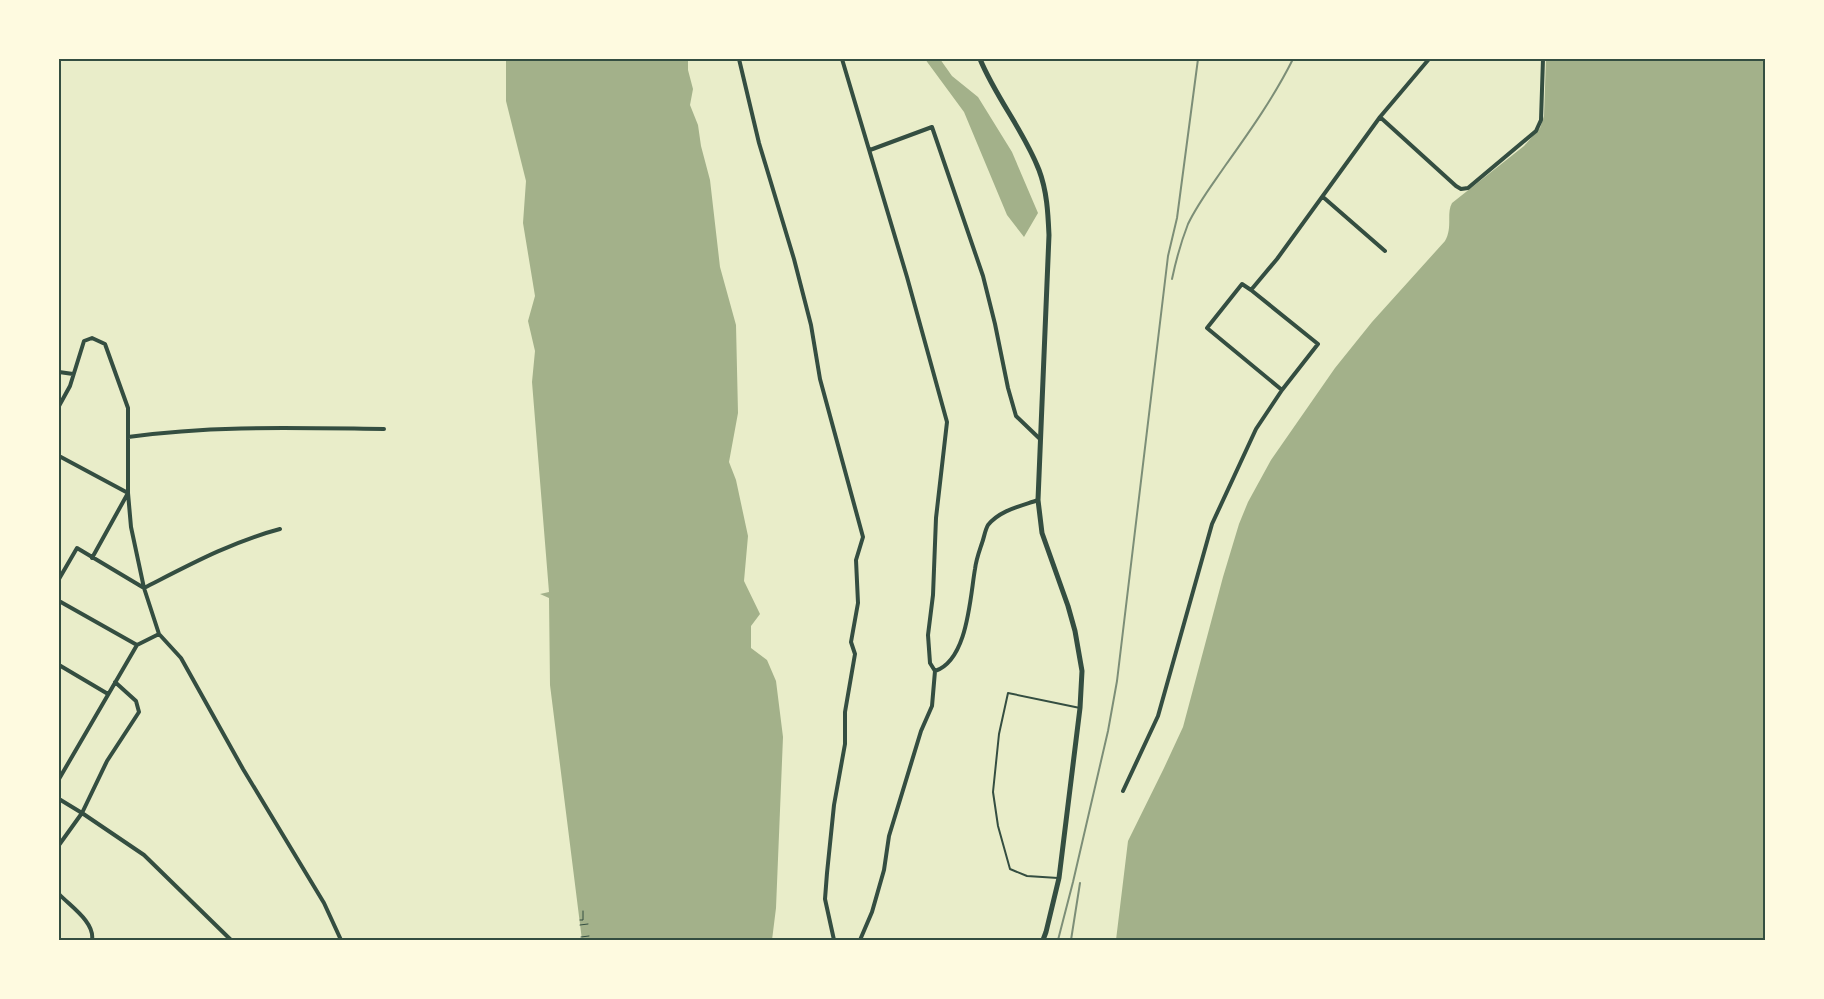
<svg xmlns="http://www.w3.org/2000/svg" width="1824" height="999" font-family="Inter,sans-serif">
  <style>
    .water { fill: #a3b18a }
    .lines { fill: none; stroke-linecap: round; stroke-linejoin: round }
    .path { stroke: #344e41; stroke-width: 1 }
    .service { stroke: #344e41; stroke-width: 2 }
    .minor { stroke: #344e41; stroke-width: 4 }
    .tertiary { stroke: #344e41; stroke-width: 5 }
    .rail { stroke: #7c8e77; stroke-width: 2 }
    .neatline { fill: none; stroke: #344e41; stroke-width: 2 }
  </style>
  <rect width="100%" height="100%" fill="#e9edc9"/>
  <path class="water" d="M506,59H688V70L693,89L690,105L698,125L701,146L710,180L720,267L736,325L738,413L729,462L736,480L748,536L744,581L760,614L751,626V648L767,660L776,681L783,737L776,908L772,940H582L550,685L549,598L540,594L549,592L532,382L535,351L528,321L535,296L523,223L526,181L506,101Z
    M925,59H940L952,76L978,97L1012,152L1038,213L1024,237L1007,215L964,112Z
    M1546,59H1765V940H1116L1128,841L1164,768L1183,727L1223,577L1239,524L1248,502L1271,460L1335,368L1372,322L1445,241C1453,227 1446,214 1452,203L1524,146L1540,128L1544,116Z"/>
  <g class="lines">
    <path class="path" d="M580,920H583V911
      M580,925L588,924
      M581,937L589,936"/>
    <path class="service" d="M1058,878L1027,876L1010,869L998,826L993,792L999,734L1008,693L1080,708"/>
    <path class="minor" d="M739,59L759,143L794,259L811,325L820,379L863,537L856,560L858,603L851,642L855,654L845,712V744L834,805L827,873L825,899L834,940
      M842,59L907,277L947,422L936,518L933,595L928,635L930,663L935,671
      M1380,117L1456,186L1461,189L1468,188L1536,131L1541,120L1543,59
      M870,150L932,127L983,276L995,324L1008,388L1016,416L1040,439
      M1323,197L1385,251
      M59,372L73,374
      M1282,390L1207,328L1242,284L1251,290L1277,259L1380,117L1429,59
      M59,406L70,386L84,341L92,338L105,344L128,408V493L131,527L144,588L159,634
      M128,437C213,425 299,428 384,429
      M59,456L128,493L92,558
      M59,579L77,548L144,588C189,565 231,542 280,529
      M59,601L137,645
      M59,665L108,694
      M59,779L137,645L159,634L181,658L243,769L324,903L341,940
      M1123,791L1158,716L1212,524L1256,429L1282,390L1318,344L1251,290
      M59,799L82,813L144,855L231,940
      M59,845L82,813L107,761L139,712L136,701L115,682
      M59,894C70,906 95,922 92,940
      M860,940L872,912L884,870L889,836L921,731L932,706L935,671C968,660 970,597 975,569C976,560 979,552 982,543C984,538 985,530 988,525C1000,510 1021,506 1038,500"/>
    <path class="tertiary" d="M980,59C996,98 1024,131 1039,170C1047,191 1048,213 1049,235L1038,500L1042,533L1068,606L1075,631L1082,671L1080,708L1059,878L1046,932L1043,940"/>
    <path class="rail" d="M1172,279C1176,260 1181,242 1188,224C1198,203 1212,185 1225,166C1250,131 1274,97 1293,59
      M1058,940L1073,882L1108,731L1117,681L1168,256L1177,218L1198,59
      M1071,940L1080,883"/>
  </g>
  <rect width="1824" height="999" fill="none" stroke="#fefae0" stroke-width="120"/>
  <rect x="60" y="60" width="1704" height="879" class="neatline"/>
</svg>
